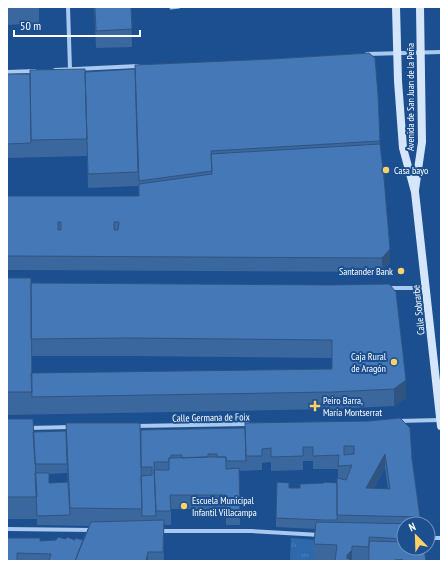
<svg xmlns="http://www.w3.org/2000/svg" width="448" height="568" font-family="'PT Sans Narrow',sans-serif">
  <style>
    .grass { fill: url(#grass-tufts) }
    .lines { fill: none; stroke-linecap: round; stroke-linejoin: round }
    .lane { stroke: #a9c9ee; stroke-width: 3 }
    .street { stroke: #a9c9ee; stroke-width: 4 }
    .secondary { stroke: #d6e6fa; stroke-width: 8 }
    .wall { fill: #3a679d; fill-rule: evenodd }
    .shaded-wall { fill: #305480 }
    .building { fill: #4478b7; stroke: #305480; fill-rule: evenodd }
    .poi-dot { fill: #ffd166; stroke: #1b4f8f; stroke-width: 1.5 }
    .labels { text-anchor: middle; stroke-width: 4; stroke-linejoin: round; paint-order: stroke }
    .street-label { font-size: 10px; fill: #fff; stroke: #1b4f8f }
    .poi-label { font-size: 10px; fill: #fff; stroke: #1b4f8f; text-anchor: start }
  </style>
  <defs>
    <pattern id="grass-tufts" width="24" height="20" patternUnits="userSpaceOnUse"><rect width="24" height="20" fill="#2e69ad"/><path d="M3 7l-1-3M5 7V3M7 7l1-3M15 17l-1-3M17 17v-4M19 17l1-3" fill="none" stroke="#4d80b9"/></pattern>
  </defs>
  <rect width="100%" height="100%" fill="#1b4f8f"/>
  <path class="grass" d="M291,538L316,540L314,561H290Z"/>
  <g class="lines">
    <path class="lane" d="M171,7V8L179,7"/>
    <path class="street" d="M68,7L70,69
      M367,54L441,52
      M55,70L138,66
      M7,72L35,71
      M388,288H425
      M397,421L440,420
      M135,426L249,424
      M29,428L71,427
      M7,529L92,530
      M161,531H251L320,535
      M428,538H441"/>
    <path class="secondary" d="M396,7L398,81L403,148L415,192L441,426
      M415,190L422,142L420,7"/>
  </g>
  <path class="wall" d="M7,7H39V23L7,25Z
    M94,7H131L132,47L96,48Z
    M85,72L378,94L380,144L390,263L382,272L7,270V196H139L138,186L88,188L87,150V156L7,158V74Z
    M7,278L31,283L330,285L406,398L394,406L332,409L7,415ZM31,356H129L332,358V369L31,376Z
    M7,419L33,432L141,430L245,428L369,421L412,459L420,517V524H404V548L426,561H314V544L315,529L276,527V518L289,488H300L324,483H337L338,479V469H313V461H303V470L271,471V462L262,463V470L239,471L240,525H226V509H171V525H164V561H7V538L40,541L56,540L66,539L83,540L89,526L37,525V519H7ZM67,459L68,488L49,483V474L67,473ZM385,468L388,489L374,488Z"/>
  <path class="shaded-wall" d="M390,249V263L382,272V258Z
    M406,380V398L394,406V389Z
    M385,454V468L366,502V488Z
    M164,520V537L163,561V552Z
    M352,550V561H347V555Z
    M148,552V561H146Z"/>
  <path class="building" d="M95,7H131L132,29L96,31Z
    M369,53L375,58L378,94L380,141L211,151L212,171L139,181L135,65L272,59Z
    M85,69L87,139L31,140L30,70Z
    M135,69L138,172L88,174L85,72Z
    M7,74H30L31,143L7,144Z
    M380,144L384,178L390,249L382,258L7,256V196H139V184L212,174L211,154ZM58,222H61V230H58ZM114,222H119L118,230H114Z
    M7,278H31L32,392H7Z
    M31,283L330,285L389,284L396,292L406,380L394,389L332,392L32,397L31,373L332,369V340L129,338L31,339Z
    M400,418L410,428L412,459L420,517L337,515V478L346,480L352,465L338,466L339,455L313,456V447H303V456L271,457V448L262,449V456H246L245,423L369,421ZM344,446H354V454L344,455ZM385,454L390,489L366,488Z
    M7,419H33L37,497H7Z
    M66,423H140L142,509L70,508Z
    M245,428L246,461H226V457H217V454H208V457L182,458V455H171V458H169V462H154L156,516H142L141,476L152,475V467H141V430Z
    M66,431L67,464H35L33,432Z
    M207,457H226V469L239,468L240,511H226V495H170L171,511H156L154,470H169V458Z
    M35,473H49V483L68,482L70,515L37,516Z
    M277,482L289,483V488H300V484L324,483V482L337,483V520H324L276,518Z
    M164,520L163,552H148L146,561H75L91,522Z
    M316,522L421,524H404V539L369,537V547L352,546V550L347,555V559L349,558L350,561H335L337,545L314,544Z
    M58,537L66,539L67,537L75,540V538L83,540L75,561H49L51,554L17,553V561H7V538H40V541L56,540Z
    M369,541L404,542V548H424L426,561H403V560H395V561H369Z
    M395,560H403V561H395Z"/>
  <g class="poi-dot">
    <circle cx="386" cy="170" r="4"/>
    <circle cx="401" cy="271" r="4"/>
    <circle cx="394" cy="362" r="4"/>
    <path d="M313 400h4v4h4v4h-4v4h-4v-4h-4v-4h4z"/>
    <circle cx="184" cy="506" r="4"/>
  </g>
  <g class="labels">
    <g class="street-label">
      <text transform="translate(410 97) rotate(-90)" y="4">Avenida de San Juan de la Peña</text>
      <text transform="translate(418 310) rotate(-96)" y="4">Calle Sobrarbe</text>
      <text transform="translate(211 417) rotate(-1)" y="4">Calle Germana de Foix</text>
    </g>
    <g class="poi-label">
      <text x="394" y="174">Casa bayo</text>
      <text x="393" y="275" text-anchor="end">Santander Bank</text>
      <text x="386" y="360" text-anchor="end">Caja Rural<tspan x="386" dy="12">de Aragón</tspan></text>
      <text x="323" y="404">Peiro Barra,<tspan x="323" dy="12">María Montserrat</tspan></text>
      <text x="192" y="504">Escuela Municipal<tspan x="192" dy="12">Infantil Villacampa</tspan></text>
    </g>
  </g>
  <rect width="448" height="568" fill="none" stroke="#ffffff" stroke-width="16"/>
  <g transform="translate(416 536) rotate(337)"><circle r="19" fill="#1b4f8f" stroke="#7695bc"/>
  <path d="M0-3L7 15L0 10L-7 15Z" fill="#ffd166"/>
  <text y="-6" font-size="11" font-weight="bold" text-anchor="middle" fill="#ffffff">N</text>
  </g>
  <path d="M14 30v6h126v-6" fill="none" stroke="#ffffff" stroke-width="2"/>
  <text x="20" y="30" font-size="12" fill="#ffffff" stroke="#1b4f8f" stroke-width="3" paint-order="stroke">50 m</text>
</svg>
